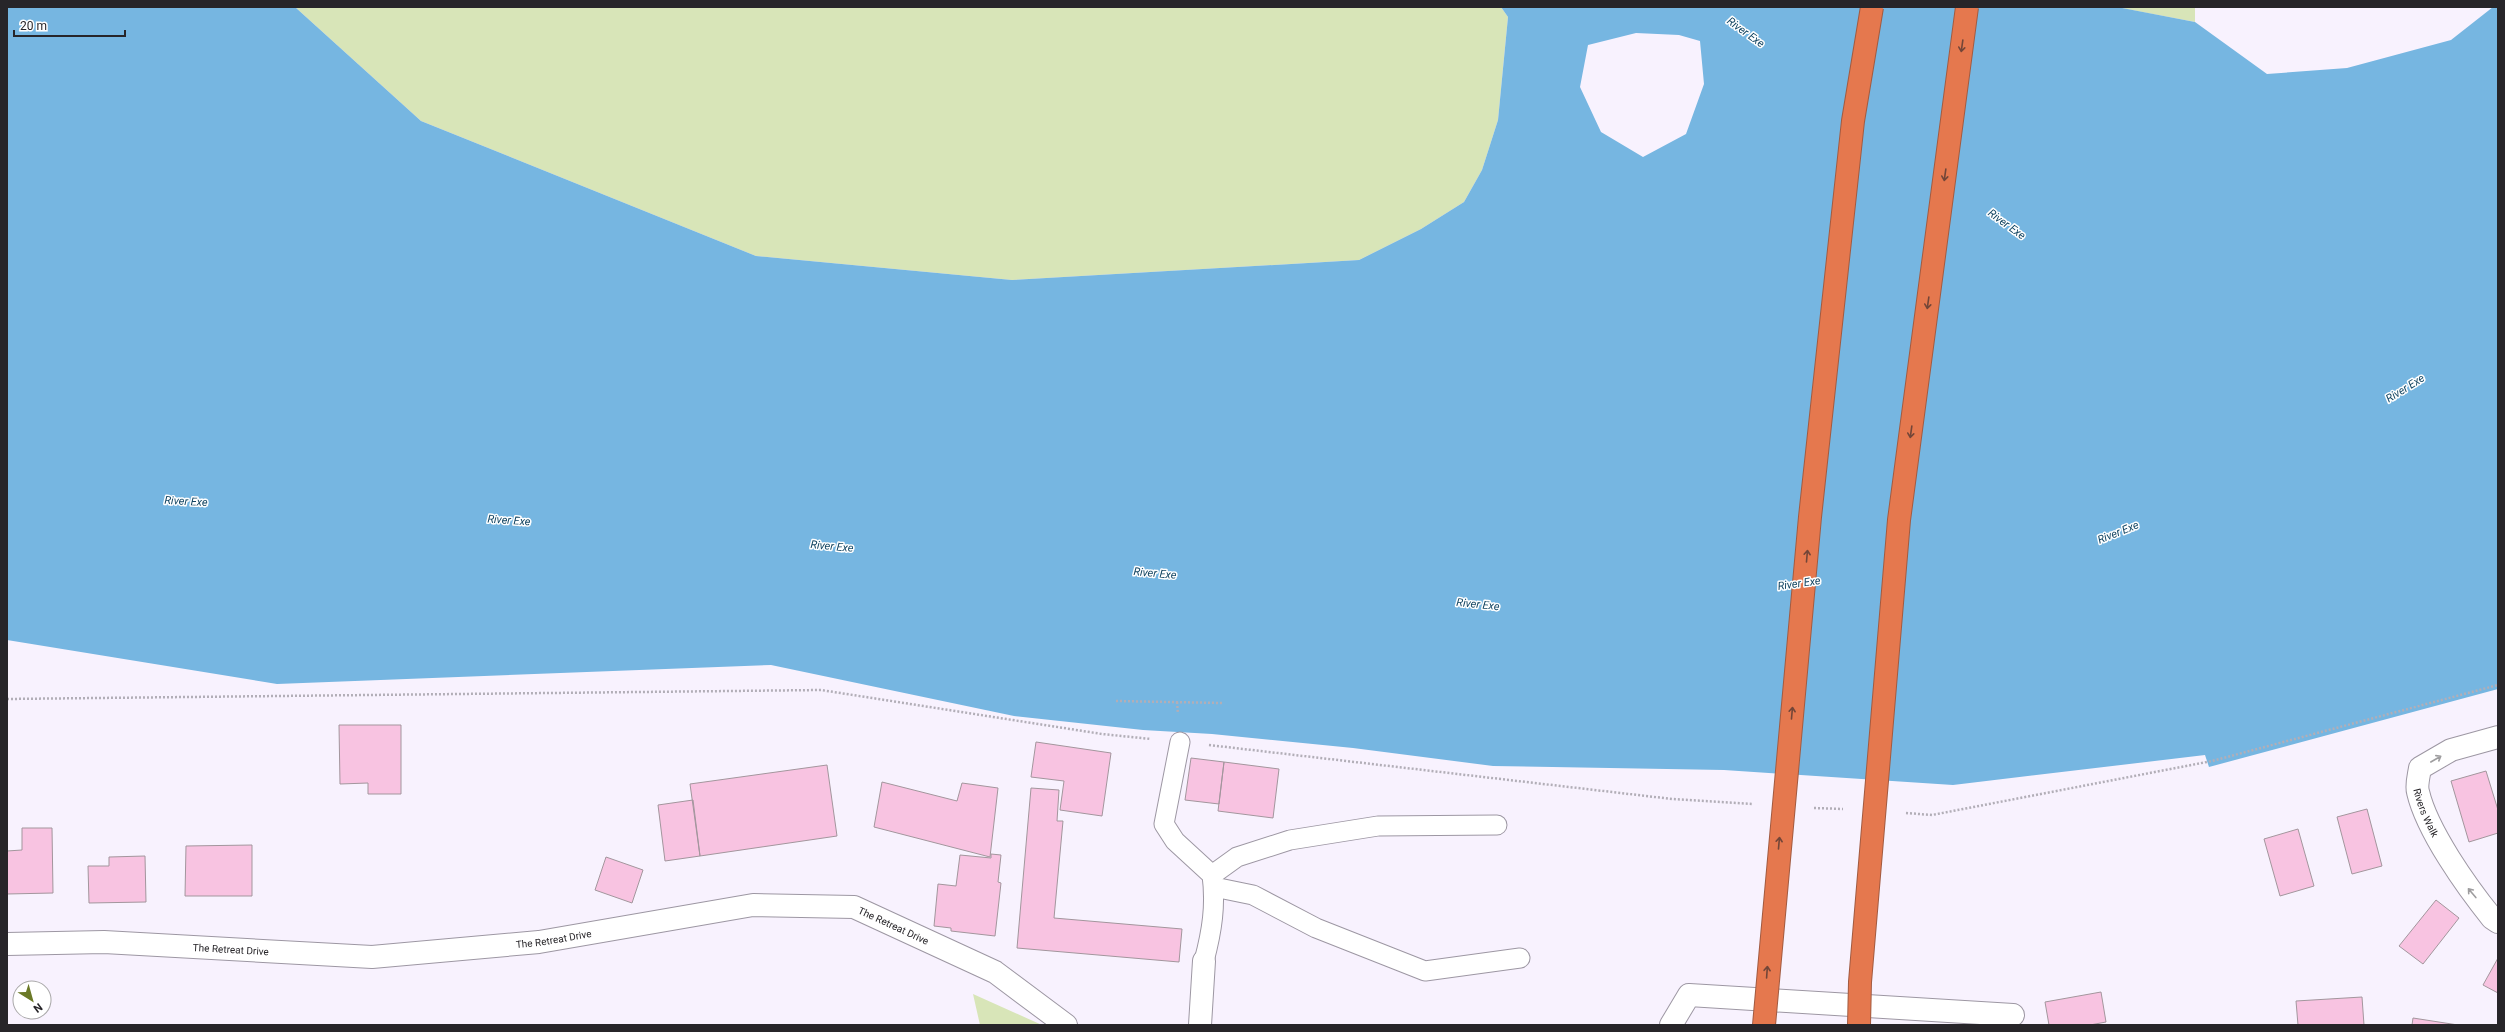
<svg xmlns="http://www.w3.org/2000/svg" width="2505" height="1032" font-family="Roboto,sans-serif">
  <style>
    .green { fill: #d8e5b8 }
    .water { fill: #76b6e1; fill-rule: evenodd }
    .building { fill: #f8c3e1; stroke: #a3969d }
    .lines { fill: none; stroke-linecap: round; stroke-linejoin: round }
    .lane-casing { stroke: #9d97a3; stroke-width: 21 }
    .street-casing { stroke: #9d97a3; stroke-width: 24 }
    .path { stroke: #b2aeb7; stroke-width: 2.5; stroke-dasharray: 2 2; stroke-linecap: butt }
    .lane { stroke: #fff; stroke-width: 19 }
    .street { stroke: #fff; stroke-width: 22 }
    .highway-bridge-casing { stroke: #a25b41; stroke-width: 24; stroke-linecap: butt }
    .highway-bridge { stroke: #e5784e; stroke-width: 22 }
    .oneway { stroke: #734638 }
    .oneway2 { stroke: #9e9d9f }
    .labels { text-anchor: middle; stroke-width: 3; stroke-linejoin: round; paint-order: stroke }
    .street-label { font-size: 10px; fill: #272529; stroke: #fff }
    .water-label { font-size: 11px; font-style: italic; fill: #114461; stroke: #fff }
  </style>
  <rect width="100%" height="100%" fill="#f8f2fe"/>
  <path class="green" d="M295,7H1501L1508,17L1498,120L1482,170L1464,202L1421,229L1359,260L1012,280L756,256L421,121Z
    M2116,7H2195V22Z
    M973,994L1042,1025H980Z"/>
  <path class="water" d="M7,7H295L421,121L756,256L1012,280L1359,260L1421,229L1464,202L1482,170L1498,120L1508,17L1501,7H2117L2195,22L2267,74L2347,68L2451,40L2493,7H2498V689L2209,767L2205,755L1953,785L1724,770L1493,766L1353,748L1212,734L1143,730L1014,716L771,665L277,684L7,640ZM1636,33L1679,35L1700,41L1704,84L1686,134L1643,157L1601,132L1580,87L1588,45Z"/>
  <path class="building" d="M339,725H401V794H368V783L340,784Z
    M1036,742L1111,753L1102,816L1060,810L1064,781L1031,777Z
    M1191,758L1224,762L1219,804L1185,800Z
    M1224,762L1279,769L1273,818L1218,811Z
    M827,765L837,836L700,856L690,784Z
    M2486,771L2498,810V833L2469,842L2451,781Z
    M882,782L957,801L962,783L998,788L990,857L874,827Z
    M1031,788L1059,790L1057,821H1063L1054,918L1182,929L1179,962L1017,948Z
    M693,800L700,856L665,861L658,805Z
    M2367,809L2382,866L2352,874L2337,817Z
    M22,828H52L53,893L7,894V851L22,850Z
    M2298,829L2314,886L2280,896L2264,839Z
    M252,845V896H185L186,846Z
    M991,854L1001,855L998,882L1001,883L995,936L951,931V928L934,926L938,884L956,886L960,855L991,858Z
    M145,856L146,902L89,903L88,866H109V857Z
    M606,857L643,870L632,903L595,890Z
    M2436,900L2459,918L2423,964L2399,946Z
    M2498,958V993L2483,985Z
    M2101,992L2106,1022L2090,1025H2049L2045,1002Z
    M2362,997L2364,1025H2298L2296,1001Z
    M2413,1018L2458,1025H2412Z"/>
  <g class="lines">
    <defs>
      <path id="lane" d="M1180,742L1164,824L1175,841L1212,875C1216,905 1212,931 1204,961
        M1212,875L1237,857L1290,840L1378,826L1497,825
        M1214,887L1253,895L1316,928L1425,971L1520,958"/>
      <g id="street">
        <path id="s1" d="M2498,737L2451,750L2420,768C2419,775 2416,785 2418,792C2427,831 2467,887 2492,918L2498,922"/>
        <path id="s2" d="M7,944L104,942L372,957L539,942L753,905L854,907L995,972L1066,1025"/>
        <path d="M1200,1025L1204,961"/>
        <path d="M1671,1025L1689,995L2013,1015"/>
      </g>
    </defs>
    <use href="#lane" class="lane-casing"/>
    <use href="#street" class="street-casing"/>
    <path class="path" d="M7,699L821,690L1102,734L1151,739
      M1116,701L1222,703
      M1177,702L1178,714
      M1209,745L1672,799L1753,804
      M1814,808L1843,809
      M1906,813L1932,815L2212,761L2498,685"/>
    <use href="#lane" class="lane"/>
    <use href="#street" class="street"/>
    <defs>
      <path id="highway-bridge" d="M1764,1025L1810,517L1853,121L1872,7
        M1859,1025L1860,982L1899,520L1967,7"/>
    </defs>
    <use href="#highway-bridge" class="highway-bridge-casing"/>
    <use href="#highway-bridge" class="highway-bridge"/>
  </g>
  <defs><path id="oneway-shaft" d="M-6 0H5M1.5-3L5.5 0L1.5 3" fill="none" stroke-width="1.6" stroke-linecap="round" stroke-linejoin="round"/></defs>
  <g class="oneway">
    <use href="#oneway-shaft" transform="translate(1962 46) rotate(98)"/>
    <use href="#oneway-shaft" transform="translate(1945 175) rotate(98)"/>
    <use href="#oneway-shaft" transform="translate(1928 303) rotate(98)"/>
    <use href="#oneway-shaft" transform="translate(1911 432) rotate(98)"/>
    <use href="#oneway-shaft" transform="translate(1807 556) rotate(-85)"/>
    <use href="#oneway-shaft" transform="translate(1792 713) rotate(-85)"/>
    <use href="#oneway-shaft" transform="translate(1779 843) rotate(-85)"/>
    <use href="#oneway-shaft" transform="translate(1767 972) rotate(-86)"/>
  </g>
  <g class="oneway2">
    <use href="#oneway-shaft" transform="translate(2436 759) rotate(-30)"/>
    <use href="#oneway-shaft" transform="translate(2472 893) rotate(-130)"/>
  </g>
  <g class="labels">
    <g class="street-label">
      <text dy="4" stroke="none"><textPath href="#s1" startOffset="131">Rivers Walk</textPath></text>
      <text dy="4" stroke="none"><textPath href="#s2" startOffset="895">The Retreat Drive</textPath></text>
      <text dy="4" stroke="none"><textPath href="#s2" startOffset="548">The Retreat Drive</textPath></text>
      <text dy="4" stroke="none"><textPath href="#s2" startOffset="224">The Retreat Drive</textPath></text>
    </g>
    <g class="water-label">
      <text transform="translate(1746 32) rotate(36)" y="4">River Exe</text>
      <text transform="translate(2007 224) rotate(36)" y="4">River Exe</text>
      <text transform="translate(2405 388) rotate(-32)" y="4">River Exe</text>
      <text transform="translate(186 501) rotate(3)" y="4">River Exe</text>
      <text transform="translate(509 520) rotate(4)" y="4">River Exe</text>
      <text transform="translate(2118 532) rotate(-22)" y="4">River Exe</text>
      <text transform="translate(832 546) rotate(5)" y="4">River Exe</text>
      <text transform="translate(1155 573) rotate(5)" y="4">River Exe</text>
      <text transform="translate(1799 583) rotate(-8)" y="4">River Exe</text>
      <text transform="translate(1478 604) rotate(6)" y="4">River Exe</text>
    </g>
  </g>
  <rect width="2505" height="1032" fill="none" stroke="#272529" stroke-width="16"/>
  <g transform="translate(32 1000) rotate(143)"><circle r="19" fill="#ffffff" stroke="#a9a8a9"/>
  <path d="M0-3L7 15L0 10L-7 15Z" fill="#6b7927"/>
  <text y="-6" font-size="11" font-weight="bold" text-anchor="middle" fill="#272529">N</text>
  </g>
  <path d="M14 30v6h111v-6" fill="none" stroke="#272529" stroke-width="2"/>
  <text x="20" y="30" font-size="12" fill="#272529" stroke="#ffffff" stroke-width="3" paint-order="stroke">20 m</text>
</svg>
